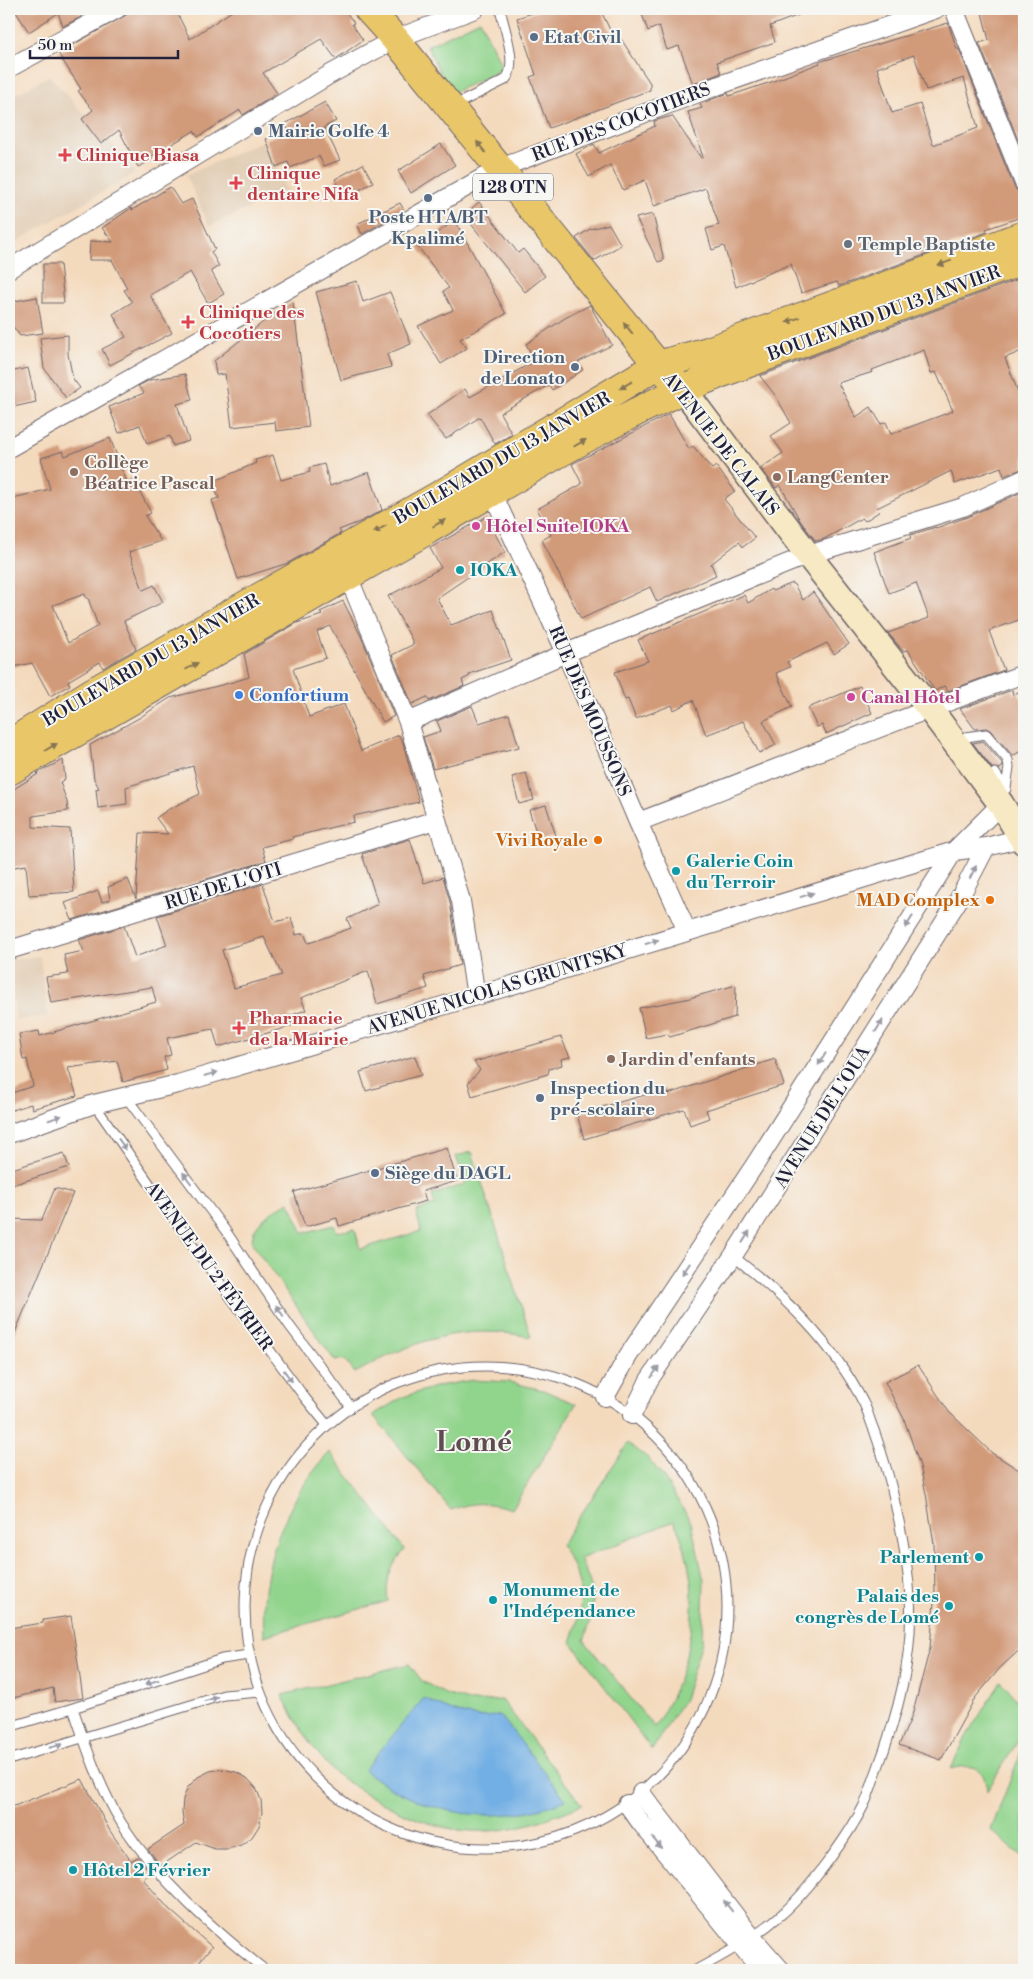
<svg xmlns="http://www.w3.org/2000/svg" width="1033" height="1979" font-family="'Libre Bodoni',serif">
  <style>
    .built { fill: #e1ccb3 }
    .green { fill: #91d48c; stroke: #5a7b64; fill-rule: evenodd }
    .water { fill: #72afe4; stroke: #4a6890 }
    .building { fill: #d19a79; fill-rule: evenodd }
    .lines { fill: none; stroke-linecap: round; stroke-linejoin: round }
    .service-casing { stroke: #6c6268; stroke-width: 11 }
    .minor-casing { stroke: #6c6268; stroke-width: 20 }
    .secondary-casing { stroke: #6c6268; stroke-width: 28 }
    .trunk-casing { stroke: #6c6268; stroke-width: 30 }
    .service { stroke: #fff; stroke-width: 9 }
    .minor { stroke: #fff; stroke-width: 18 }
    .secondary { stroke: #f6e9c3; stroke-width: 25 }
    .trunk { stroke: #e9c769; stroke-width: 28 }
    .oneway { fill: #867452 }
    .oneway2 { fill: #9c9ca7 }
    .service-dot { fill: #5c6f8a; stroke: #f6f6f2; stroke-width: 2 }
    .health-dot { fill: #e0444e; stroke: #f6f6f2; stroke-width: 2 }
    .worship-dot { fill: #6b7280; stroke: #f6f6f2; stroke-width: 2 }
    .education-dot { fill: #8d6e63; stroke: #f6f6f2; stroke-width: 2 }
    .hotel-dot { fill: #d1479c; stroke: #f6f6f2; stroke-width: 2 }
    .culture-dot { fill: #0f9aa8; stroke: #f6f6f2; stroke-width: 2 }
    .shop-dot { fill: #3f7fe0; stroke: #f6f6f2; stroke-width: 2 }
    .food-dot { fill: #e8710a; stroke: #f6f6f2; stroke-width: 2 }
    .labels { text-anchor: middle; stroke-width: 4; stroke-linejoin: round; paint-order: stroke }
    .shield { fill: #f6f6f2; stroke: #626272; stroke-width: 1 }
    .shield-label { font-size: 16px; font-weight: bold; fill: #22223b }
    .service-label { font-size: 18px; font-weight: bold; fill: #4e5e75; stroke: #f6f6f2; text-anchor: start }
    .street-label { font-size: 18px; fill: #22223b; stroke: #f6f6f2 }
    .health-label { font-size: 18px; font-weight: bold; fill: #be3a42; stroke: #f6f6f2; text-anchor: start }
    .worship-label { font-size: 18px; font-weight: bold; fill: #5b616d; stroke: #f6f6f2; text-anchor: start }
    .education-label { font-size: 18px; font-weight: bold; fill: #785e54; stroke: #f6f6f2; text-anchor: start }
    .hotel-label { font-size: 18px; font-weight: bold; fill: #b23c85; stroke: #f6f6f2; text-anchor: start }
    .culture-label { font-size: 18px; font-weight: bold; fill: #0d838f; stroke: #f6f6f2; text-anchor: start }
    .shop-label { font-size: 18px; font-weight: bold; fill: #366cbe; stroke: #f6f6f2; text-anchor: start }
    .food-label { font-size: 18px; font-weight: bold; fill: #c56008; stroke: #f6f6f2; text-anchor: end }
    .town-label { font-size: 28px; font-weight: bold; fill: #5f4c51; stroke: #f6f6f2 }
  </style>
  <rect width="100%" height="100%" fill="#f6f6f2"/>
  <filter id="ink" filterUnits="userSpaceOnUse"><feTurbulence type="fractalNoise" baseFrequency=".02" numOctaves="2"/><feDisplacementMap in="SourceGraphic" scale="10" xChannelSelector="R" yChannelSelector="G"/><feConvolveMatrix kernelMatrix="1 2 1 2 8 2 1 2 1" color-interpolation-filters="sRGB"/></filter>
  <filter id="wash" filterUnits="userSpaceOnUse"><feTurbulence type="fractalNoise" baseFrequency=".0096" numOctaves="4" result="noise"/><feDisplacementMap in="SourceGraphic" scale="20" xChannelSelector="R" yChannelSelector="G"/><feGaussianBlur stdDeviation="1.12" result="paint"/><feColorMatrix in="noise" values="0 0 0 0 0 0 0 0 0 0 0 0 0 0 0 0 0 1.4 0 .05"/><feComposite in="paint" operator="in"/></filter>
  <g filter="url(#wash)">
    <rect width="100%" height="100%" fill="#f4dabd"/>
    <path class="built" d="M49,76L107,138L135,173L9,246V98Z
      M263,141L287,191L209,226L186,175Z
      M40,956L47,1016L16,1020L9,960Z"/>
    <path class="green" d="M480,20L503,69L450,94L427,46Z
      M472,1152L531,1337C461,1323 415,1340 355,1373L344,1359L335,1361L252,1243C252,1239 253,1235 254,1231C258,1220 279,1207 289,1202L303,1233L334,1225L337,1232L355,1229L360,1249L421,1231L416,1211L435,1205L432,1195L465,1184L456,1156Z
      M473,1380L509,1382L543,1390L576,1404L512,1509C488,1502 475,1501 451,1510L373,1415L403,1397L438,1386Z
      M628,1443L648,1458L664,1478L691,1522L704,1581L702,1642L684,1699L652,1750L571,1642C586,1601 584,1582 561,1545ZM674,1521C705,1586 695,1668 654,1727L584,1640C597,1605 596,1592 580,1559Z
      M330,1452L405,1550C390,1566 385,1580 388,1601L264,1636C259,1569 284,1501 330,1452Z
      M409,1664L422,1681L445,1694L472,1702L502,1700L582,1805C547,1820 510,1833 471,1831C430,1829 390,1809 355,1787C349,1783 342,1779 336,1774C313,1750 297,1725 282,1695Z
      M1001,1681L1024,1709V1731L987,1791C985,1767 973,1763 951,1769L966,1737Z
      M1024,1744V1859L991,1830Z"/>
    <path class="water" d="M424,1698C449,1711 472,1721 500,1715L566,1800C496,1828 423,1816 364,1770Z"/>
    <g id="blocks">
      <path class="building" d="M14,9H77L81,17L63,26L58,13L29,32Z
        M137,9H175L190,39L235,9H344L354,23L352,24L363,40L336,59L321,39L263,73L277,93L272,97L243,115L240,110L198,137L194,131L150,157L152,160L138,167L119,130L101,144L82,119L93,110L78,91L81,89L58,53Z
        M545,9H600L611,32L615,30L650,83V90L549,128L530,77L536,75L517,18Z
        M640,9H812V10L770,26L775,42L717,62L721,73L693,84L679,46L667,50L659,26L648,31Z
        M981,9H1024V145L1021,147L979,43L989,40Z
        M948,23L957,49H959L1014,187L1018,192L1024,209V216L986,229L987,232L839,286L837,282L801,293L791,264L736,287L724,246L712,250L706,229L719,225L706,188L654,206L645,180L623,190L610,165L589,177L576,154L594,144L599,153L655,126L654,121L672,116L701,158L703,157L688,112L702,108L700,104L728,93L729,96L771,82L820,63L819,62ZM914,55L926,90L964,78L978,128L933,145L920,104L892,113L877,68Z
        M325,102L336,121L324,127L340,160L324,166L319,156L290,168L288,162L276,167L266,139L289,131L285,124Z
        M441,144L455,165L411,193L398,171Z
        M363,164L373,182L346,198L335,179Z
        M170,187L181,204L192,199L215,249L211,252L219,266L211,271L224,294L208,303L190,272L150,295L172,333L110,365L102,349L126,337L113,314L132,302L124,290L127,288L112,260H89L90,241L113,242L102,228L131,208L132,210Z
        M479,202L518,253L523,249L545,276L525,292L464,215Z
        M400,203L404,210L362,234L357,224Z
        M653,214L664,260L658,262L636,218Z
        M455,220L506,314L460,339L467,348L441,364L418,326L453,310L443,291L449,288L418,247Z
        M609,224L621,245L594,261L576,238L590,229Z
        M43,264H60L64,303H43Z
        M1024,277V350L1005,358L1024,407V468L1004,476L1001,467L955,484L951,471L877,508L880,511L865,521L862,518L824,539L816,541L801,522L780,485L776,488L761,468L783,453L771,436L791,423L775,395L760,376ZM924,350L931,373L936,372L953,411L891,434L886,422L881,424L871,407L856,417L838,383L873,372L872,370Z
        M357,281L363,302L390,292L411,344L387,354L391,367L341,380L316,292Z
        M37,297L43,333L20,336L9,321V302Z
        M293,302L309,427L276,431L275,422L232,427L225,374L216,375L214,361L272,315Z
        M590,305L612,345L578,362L583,370L552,390L549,385L500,413L512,434L495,444L480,417L446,439L427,415L465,389L470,397L535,361L526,344L565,318Z
        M68,335V354L73,379L80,388L66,398L44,368L40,338Z
        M28,368L36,402L9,408V372Z
        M185,374L192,400L177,404L189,441L173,446L170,436L147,444L140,425L119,433L109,407L144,393L138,386L150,380Z
        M669,414L689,449L693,446L712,469L716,466L735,491L724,499L755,538L743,547L739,542L711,564L716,575L657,602L650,587L581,619L542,540L551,535L537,509L582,484L572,464Z
        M110,438L127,482L133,479L151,513L145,516L161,541L129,552L143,590L154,585L163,602L124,621L136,649L103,668L100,662L68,681L70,685L50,696L32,663L9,668V499L50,489L41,458L63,451L65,456ZM85,594L86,598H88L98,626L68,643L53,605Z
        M273,455L281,480L310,472L309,468L324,464L330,486L369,472L382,510L362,521L339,530L341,533L288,563L238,579L212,500L219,498L212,482L256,463L255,460Z
        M1024,491V618L989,631L1004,670L948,691L944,686L935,691L908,650L903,651L888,633L929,618L916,583L889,593L874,552L911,538L910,535L936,527V528L967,517Z
        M486,517L505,552L437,598L451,625L493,610L511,660L469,674L470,676L462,680L464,686L429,701L427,697L412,704L392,655L414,644L388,596L441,568L430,548Z
        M793,583L803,600L813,592L849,644L834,654L827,643L787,662L790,667L776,673L792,707L763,721L776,745L759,753L743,721L706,735L693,700L674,710L672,705L636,719L628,699L625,700L615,672L648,661L638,640L744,595L748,603L771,589L772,591Z
        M343,601L361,636L394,716L383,722L330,626L317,632L326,658L293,669L309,717L344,704L361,751L399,735L403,743L419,802L353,816L354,822L292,837L293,839L262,847L266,861L72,920L65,903L98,891L102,902L110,900L108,887L128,879L136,899L140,833L168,834L156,818L169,809L200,794L193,766L126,787L127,804L98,808L96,789L99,788L94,779L90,745L139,718L170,698L233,682L249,677L244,654L297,623L322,615L320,612Z
        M860,686L872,713L826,734L822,725L817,727L808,708Z
        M1012,690L1013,695L1018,692L1024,704V749L1013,756L990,730L986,728L975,729L960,709Z
        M472,706L479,723L509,714L519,747L433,769L423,737L441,731L437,721Z
        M983,741L1002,763L1003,766L1000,769L992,768L973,743Z
        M63,760L65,779L60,782L67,802L68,811L33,816V827L70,829L74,892L29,895L26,865L9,868V792L38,774L37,773Z
        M526,773L534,800L519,804L512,777Z
        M546,805L556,836L539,841L529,810Z
        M410,839L424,883L443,877L450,902L460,965L424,976L428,988L377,1004L368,971L301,998L306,1010L289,1016L292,1026L218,1047L213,1029L167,1038L171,1055L164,1057L167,1070L123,1082L117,1061L68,1068L77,1096L32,1109L31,1104L9,1111V1094L33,1086L27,1059L23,1060L19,1034L39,1031L40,1036L156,1002L152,987L51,1003L46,977L68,974L64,955L84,951L79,940L124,926L135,957L167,945L157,916L263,884L275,922L291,918L296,935L304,933L308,943L312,942L351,928L347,919L378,904L362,854ZM264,937L282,975L234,988L222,950Z
        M736,985L735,1017L670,1037L667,1034L646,1038L639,1008L686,999Z
        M561,1037L570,1057L561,1059L562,1065L549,1069L548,1074L472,1096L468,1083L480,1070L474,1062Z
        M415,1056L421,1075L366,1091L360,1072Z
        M775,1059L784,1085L706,1110L709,1118L690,1125L684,1109L584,1139L577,1114L666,1089L668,1094Z
        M447,1148L457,1181L423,1191L426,1201L339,1226L337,1218L305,1227L294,1192Z
        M64,1153L69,1167L9,1186V1170Z
        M55,1188L73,1193L9,1347V1219L42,1220Z
        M918,1365L949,1412L992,1453L1024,1473V1646L1001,1667L975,1698L941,1760L899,1745L912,1716L930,1648L935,1591L934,1544L926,1494L920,1466L904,1419L885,1382Z
        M71,1616L83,1698L55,1702L53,1688L9,1699V1628L43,1623V1620Z
        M223,1769L236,1772L247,1778L256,1788L261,1800L262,1813L259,1826L252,1837L241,1845L228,1849H215L196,1842L161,1866L148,1849L184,1825L182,1812L183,1799L188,1787L198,1777L210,1771Z
        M82,1779L110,1831L131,1861L138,1857L151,1873L143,1879L169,1909L212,1947L192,1970H9V1808Z"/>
    </g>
  </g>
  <g filter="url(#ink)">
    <use href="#blocks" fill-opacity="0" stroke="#6c6268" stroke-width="1"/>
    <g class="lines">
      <defs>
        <path id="service" d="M453,106L505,80C519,65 504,28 500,9
          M966,737L986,734L1008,760L1009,767L1006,788
          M995,773L1006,789
          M126,1097L225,1230L289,1325L351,1407
          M94,1104L195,1249L305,1398L327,1425
          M245 1607a241 241 0 1 1 482 0a241 241 0 1 1-482 0Z
          M73,1708C86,1747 100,1788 122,1824C160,1882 211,1927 265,1970
          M9,1727L73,1708L222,1659L249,1655
          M9,1760L224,1695L260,1692
          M696,1970C726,1954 756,1937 782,1914C809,1890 848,1837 864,1805C869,1795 872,1783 876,1773C897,1717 914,1657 910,1597C908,1567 903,1537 896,1508C891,1481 883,1456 874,1430C870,1421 868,1411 863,1402C833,1343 785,1297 733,1256"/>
        <path id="minor" d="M954,9L1024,183
          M9,68L117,9
          M9,269L329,75L395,39L475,9
          M9,448L498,169L714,87L936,9
          M492,492L566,653L638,822L687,931
          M348,576L408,722L461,901L476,996
          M408,722L566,653L808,555L963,507L1024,479
          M638,822C767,773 895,720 1024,674
          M9,950L436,820
          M9,1134L94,1104L178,1084L476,996L954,851L986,847L1022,838
          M605,1397L628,1356L756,1163L954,851L1001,804
          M632,1415L649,1380L733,1256L959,899L986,847
          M641,1793L751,1936L781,1970
          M627,1804L641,1823L761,1970"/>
        <path id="secondary" d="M683,389L808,555L929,708L1001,804L1024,842"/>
        <path id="trunk" d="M368,9L395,39L658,365L672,378
          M9,744L94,691L443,493L658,365L708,351L1024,235
          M9,771C148,691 287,611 426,531C520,476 616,416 717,375L1024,260"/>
      </defs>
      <use href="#service" class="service-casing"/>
      <use href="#minor" class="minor-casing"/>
      <use href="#secondary" class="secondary-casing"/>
      <use href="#trunk" class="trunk-casing"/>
      <use href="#service" class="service"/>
      <use href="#minor" class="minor"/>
      <use href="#secondary" class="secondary"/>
      <use href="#trunk" class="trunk"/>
    </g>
    <defs><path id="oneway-solid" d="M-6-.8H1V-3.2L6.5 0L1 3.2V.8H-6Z" transform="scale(1.25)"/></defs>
    <g class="oneway">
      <use href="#oneway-solid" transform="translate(481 147) rotate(-128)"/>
      <use href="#oneway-solid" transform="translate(945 263) rotate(160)"/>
      <use href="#oneway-solid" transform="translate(793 320) rotate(160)"/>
      <use href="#oneway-solid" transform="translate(628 328) rotate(-129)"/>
      <use href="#oneway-solid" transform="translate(626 385) rotate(149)"/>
      <use href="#oneway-solid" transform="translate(580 443) rotate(-30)"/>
      <use href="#oneway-solid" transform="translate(439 523) rotate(-30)"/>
      <use href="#oneway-solid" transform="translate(380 529) rotate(150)"/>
      <use href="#oneway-solid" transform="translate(192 666) rotate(-30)"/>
      <use href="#oneway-solid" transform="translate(51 747) rotate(-30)"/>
    </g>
    <g class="oneway2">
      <use href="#oneway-solid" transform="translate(973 872) rotate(-63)"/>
      <use href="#oneway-solid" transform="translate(807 895) rotate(-17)"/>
      <use href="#oneway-solid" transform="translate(909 922) rotate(122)"/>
      <use href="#oneway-solid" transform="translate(652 942) rotate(-17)"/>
      <use href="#oneway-solid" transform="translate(879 1026) rotate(-58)"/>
      <use href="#oneway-solid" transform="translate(822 1059) rotate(122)"/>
      <use href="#oneway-solid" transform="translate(211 1074) rotate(-16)"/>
      <use href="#oneway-solid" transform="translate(55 1118) rotate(-19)"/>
      <use href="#oneway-solid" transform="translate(122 1144) rotate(55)"/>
      <use href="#oneway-solid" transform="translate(187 1178) rotate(-127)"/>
      <use href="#oneway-solid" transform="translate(746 1237) rotate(-58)"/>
      <use href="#oneway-solid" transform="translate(686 1269) rotate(124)"/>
      <use href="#oneway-solid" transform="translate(280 1311) rotate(-124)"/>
      <use href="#oneway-solid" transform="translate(655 1372) rotate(-56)"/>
      <use href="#oneway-solid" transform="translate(288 1376) rotate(54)"/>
      <use href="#oneway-solid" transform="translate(152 1682) rotate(162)"/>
      <use href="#oneway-solid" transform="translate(211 1699) rotate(-18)"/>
      <use href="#oneway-solid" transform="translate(56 1746) rotate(-16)"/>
      <use href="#oneway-solid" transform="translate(657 1843) rotate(50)"/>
      <use href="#oneway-solid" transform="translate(728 1906) rotate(-128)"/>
    </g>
  </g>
  <g class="service-dot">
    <circle cx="534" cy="37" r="5"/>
    <circle cx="258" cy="131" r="5"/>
    <circle cx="428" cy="198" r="5"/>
    <circle cx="575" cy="367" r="5"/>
    <circle cx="540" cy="1098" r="5"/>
    <circle cx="375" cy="1173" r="5"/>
  </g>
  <g class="health-dot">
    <path d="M62.5 147.5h5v5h5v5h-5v5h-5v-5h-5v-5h5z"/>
    <path d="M233.5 175.5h5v5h5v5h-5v5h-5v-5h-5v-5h5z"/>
    <path d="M185.5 314.5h5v5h5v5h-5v5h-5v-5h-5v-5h5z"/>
    <path d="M236.5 1020.5h5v5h5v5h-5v5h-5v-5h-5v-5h5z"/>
  </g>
  <circle class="worship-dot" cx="848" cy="244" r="5"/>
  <g class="education-dot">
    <circle cx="74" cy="472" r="5"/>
    <circle cx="777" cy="477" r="5"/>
    <circle cx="611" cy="1059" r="5"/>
  </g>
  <g class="hotel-dot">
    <circle cx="476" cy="526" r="5"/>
    <circle cx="851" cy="697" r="5"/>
  </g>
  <g class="culture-dot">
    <circle cx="460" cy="570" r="5"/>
    <circle cx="676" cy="871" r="5"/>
    <circle cx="979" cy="1557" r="5"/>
    <circle cx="493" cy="1600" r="5"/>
    <circle cx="949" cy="1606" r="5"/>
    <circle cx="73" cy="1870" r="5"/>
  </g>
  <circle class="shop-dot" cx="239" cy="695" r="5"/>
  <g class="food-dot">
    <circle cx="598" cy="840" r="5"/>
    <circle cx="990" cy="900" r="5"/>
  </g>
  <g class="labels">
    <rect class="shield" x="473" y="173.5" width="80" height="27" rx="4"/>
    <g class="shield-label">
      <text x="513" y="193">128 OTN</text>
    </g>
    <g class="service-label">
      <text x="544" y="43">Etat Civil</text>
      <text x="268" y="137">Mairie Golfe 4</text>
      <text x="428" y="223" text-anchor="middle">Poste HTA/BT<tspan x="428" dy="21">Kpalimé</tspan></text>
      <text x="565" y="363" text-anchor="end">Direction<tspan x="565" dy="21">de Lonato</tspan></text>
      <text x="550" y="1094">Inspection du<tspan x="550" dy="21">pré-scolaire</tspan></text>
      <text x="385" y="1179">Siège du DAGL</text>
    </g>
    <g class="street-label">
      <text transform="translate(621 122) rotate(-21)" y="6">RUE DES COCOTIERS</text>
      <text transform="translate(884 313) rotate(-20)" y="6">BOULEVARD DU 13 JANVIER</text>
      <text transform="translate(721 444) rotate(52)" y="6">AVENUE DE CALAIS</text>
      <text transform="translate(502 458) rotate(-30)" y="6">BOULEVARD DU 13 JANVIER</text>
      <text transform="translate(151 660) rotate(-30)" y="6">BOULEVARD DU 13 JANVIER</text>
      <text transform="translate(590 711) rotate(67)" y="6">RUE DES MOUSSONS</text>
      <text transform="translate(223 886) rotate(-17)" y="6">RUE DE L'OTI</text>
      <text transform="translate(497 989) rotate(-17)" y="6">AVENUE NICOLAS GRUNITSKY</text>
      <text transform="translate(822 1117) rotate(-58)" y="6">AVENUE DE L'OUA</text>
      <text transform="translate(209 1266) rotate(54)" y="6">AVENUE DU 2 FÉVRIER</text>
    </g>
    <g class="health-label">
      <text x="76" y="161">Clinique Biasa</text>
      <text x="247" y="179">Clinique<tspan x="247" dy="21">dentaire Nifa</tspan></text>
      <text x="199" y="318">Clinique des<tspan x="199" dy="21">Cocotiers</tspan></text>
      <text x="249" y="1024">Pharmacie<tspan x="249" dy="21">de la Mairie</tspan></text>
    </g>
    <g class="worship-label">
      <text x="858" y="250">Temple Baptiste</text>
    </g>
    <g class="education-label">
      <text x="84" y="468">Collège<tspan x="84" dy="21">Béatrice Pascal</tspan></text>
      <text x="787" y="483">LangCenter</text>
      <text x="621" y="1065">Jardin d'enfants</text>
    </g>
    <g class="hotel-label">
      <text x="486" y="532">Hôtel Suite IOKA</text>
      <text x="861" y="703">Canal Hôtel</text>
    </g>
    <g class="culture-label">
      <text x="470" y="576">IOKA</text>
      <text x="686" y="867">Galerie Coin<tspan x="686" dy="21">du Terroir</tspan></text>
      <text x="969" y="1563" text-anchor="end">Parlement</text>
      <text x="503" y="1596">Monument de<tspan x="503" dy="21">l'Indépendance</tspan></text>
      <text x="939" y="1602" text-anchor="end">Palais des<tspan x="939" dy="21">congrès de Lomé</tspan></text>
      <text x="83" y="1876">Hôtel 2 Février</text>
    </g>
    <g class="shop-label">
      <text x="249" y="701">Confortium</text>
    </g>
    <g class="food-label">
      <text x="588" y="846">Vivi Royale</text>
      <text x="980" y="906">MAD Complex</text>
    </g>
    <g class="town-label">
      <text x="474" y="1451">Lomé</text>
    </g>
  </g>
  <rect width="1033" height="1979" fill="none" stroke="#f6f6f2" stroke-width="30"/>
  <path d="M30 50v8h148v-8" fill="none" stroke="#22223b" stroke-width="2.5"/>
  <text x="38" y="50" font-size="15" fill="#22223b" stroke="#f6f6f2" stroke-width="4" paint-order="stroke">50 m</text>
</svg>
